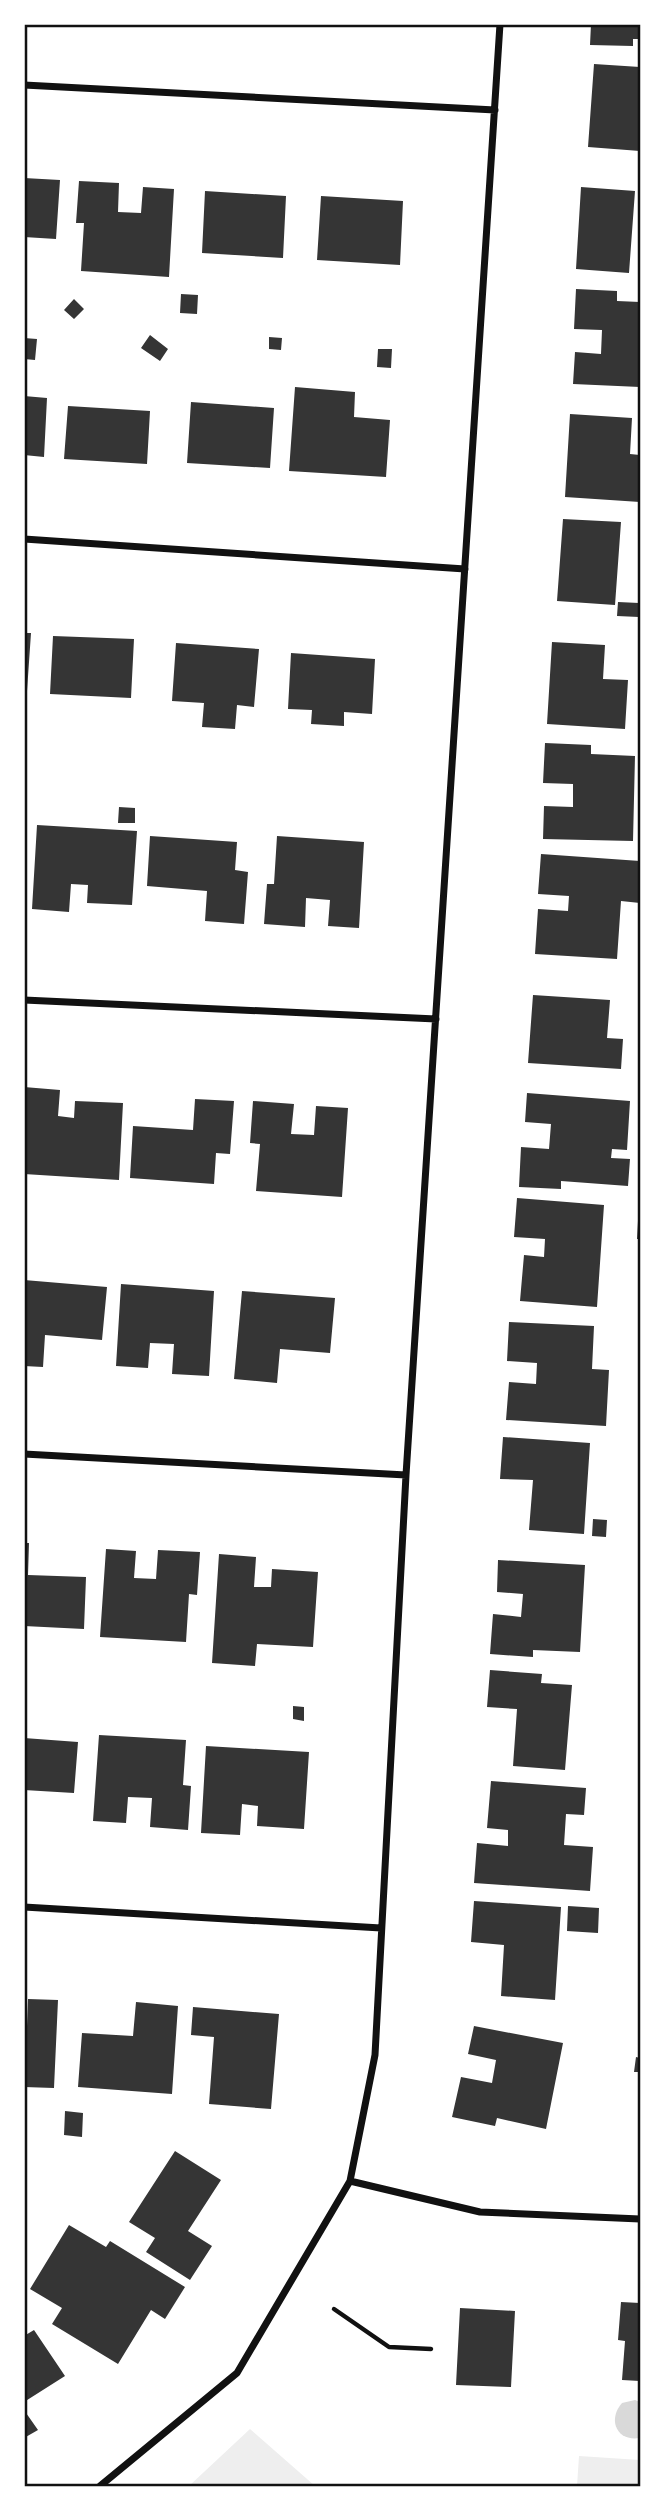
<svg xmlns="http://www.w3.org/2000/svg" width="665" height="2511" font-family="Helvetica,sans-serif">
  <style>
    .green { fill: #eee }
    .water { fill: #d9d9d9 }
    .building { fill: #353535 }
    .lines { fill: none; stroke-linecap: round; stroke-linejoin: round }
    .path { stroke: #111; stroke-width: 4.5 }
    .minor { stroke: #111; stroke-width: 7 }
    .neatline { fill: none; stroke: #111; stroke-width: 2.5 }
  </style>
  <rect width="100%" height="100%" fill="#fff"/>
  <path class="green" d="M250,2429L315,2486H189Z
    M579,2456L640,2460V2486H577Z"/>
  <path class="water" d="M635,2400L640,2402V2438C617,2442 607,2420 622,2403Z"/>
  <path class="building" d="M591,24H640V39H633V46L590,45Z
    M594,64L640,67V151L588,147Z
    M24,178L60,180L56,239L24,237Z
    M79,181L119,183L118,212L141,213L143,187L174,189L169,277L81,271L84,223H76Z
    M581,187L635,191L629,273L576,269Z
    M205,191L286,196L283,258L202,253Z
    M321,196L403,201L400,265L317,260Z
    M576,289L617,291V301L640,302V387L573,384L575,352L601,354L602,330L574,329Z
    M181,294L198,295L197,314L180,313Z
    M74,299L84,309L74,319L64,310Z
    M150,335L168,349L160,361L141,348Z
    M269,337L282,338L281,350L269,349Z
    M24,338L37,339L35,360L24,359Z
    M378,349H392L391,368L377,367Z
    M295,387L355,392L354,417L390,420L386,477L289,471Z
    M24,396L47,398L44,457L24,455Z
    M191,402L274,408L270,468L187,463Z
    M68,406L150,411L147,464L64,459Z
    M570,414L632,418L630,454L640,455V502L565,497Z
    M563,519L621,522L615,605L557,601Z
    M618,602L639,603V617L617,616Z
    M24,633H31L27,691H24Z
    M53,636L134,639L131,698L50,694Z
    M552,642L605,645L603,679L628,680L625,729L547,724Z
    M176,643L259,649L254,707L237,705L235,729L202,727L204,703L172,701Z
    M291,653L375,659L372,714L344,712V726L311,724L312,710L288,709Z
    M545,743L591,745V754L635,756L633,841L543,839L544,806L573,807V784L543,783Z
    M119,807L135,808V823H118Z
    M37,825L137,831L132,905L87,903L88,885L71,884L69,912L32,909Z
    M150,836L237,842L235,870L248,872L244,924L205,921L207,891L147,886Z
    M277,836L364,842L359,928L328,926L330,900L306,898L305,927L264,924L267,884H274Z
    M541,854L640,861V903L621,901L617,959L535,954L538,909L568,911L569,896L538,894Z
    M533,995L610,1000L607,1038L623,1039L621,1069L528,1063Z
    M24,1087L60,1090L58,1116L74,1118L75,1101L123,1103L119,1180L24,1174Z
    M527,1093L630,1101L627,1150L612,1149L611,1158L630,1159L628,1186L561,1181V1189L519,1187L521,1147L549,1149L551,1124L525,1122Z
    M195,1099L234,1101L230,1154L216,1153L214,1184L130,1178L133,1126L193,1130Z
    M253,1101L294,1104L291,1134L314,1135L316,1106L348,1108L342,1197L256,1191L260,1144L250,1143Z
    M517,1198L604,1205L597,1307L520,1301L524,1255L544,1257L545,1239L514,1237Z
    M638,1221H640V1239H637Z
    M24,1280L107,1287L102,1340L45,1335L43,1367L24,1366Z
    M121,1284L214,1291L209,1376L172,1374L174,1344L150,1343L148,1368L116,1366Z
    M242,1291L335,1298L330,1353L280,1349L277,1383L234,1379Z
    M509,1322L594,1326L592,1369L609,1370L606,1426L506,1420L509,1382L536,1384L537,1363L507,1361Z
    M503,1437L590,1443L584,1534L529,1530L533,1480L500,1479Z
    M593,1519L607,1520L606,1537L592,1536Z
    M24,1543H29L28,1575L86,1577L84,1629L24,1626Z
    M106,1549L136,1551L134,1578L156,1579L158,1550L200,1552L197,1595L189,1594L186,1642L100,1637Z
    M219,1554L256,1557L254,1587H271L272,1569L318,1572L313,1647L257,1644L255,1666L212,1663Z
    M498,1560L585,1565L580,1652L533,1650V1657L490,1654L493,1614L521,1617L523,1594L497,1592Z
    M490,1670L542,1674L541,1683L572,1685L565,1770L513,1766L517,1709L487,1707Z
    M293,1706L304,1707V1721L293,1719Z
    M99,1735L186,1740L183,1785L191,1786L188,1830L150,1827L152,1798L128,1797L126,1823L93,1821Z
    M24,1738L78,1742L74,1793L24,1790Z
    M206,1746L309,1752L304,1829L257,1826L258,1806L242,1804L240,1835L201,1833Z
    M491,1781L586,1788L584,1815L566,1814L564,1845L593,1847L590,1891L474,1883L477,1843L508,1846V1830L487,1828Z
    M474,1901L561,1907L555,2000L501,1996L504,1945L471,1942Z
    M568,1906L599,1908L598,1933L567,1931Z
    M28,1999L58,2000L54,2088L24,2087V2026H27Z
    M136,2002L178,2006L172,2094L78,2087L82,2033L133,2036Z
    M193,2007L279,2014L271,2109L209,2104L214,2037L191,2035Z
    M474,2026L563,2043L546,2129L497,2118L495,2126L452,2117L461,2077L492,2083L496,2060L468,2054Z
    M636,2057L640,2058V2072H634Z
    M65,2111L83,2113L82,2137L64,2135Z
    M175,2151L221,2180L188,2231L212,2246L190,2280L146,2252L155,2238L129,2222Z
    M69,2225L106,2247L110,2241L185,2287L165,2319L151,2310L118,2364L52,2324L62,2308L30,2289Z
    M621,2302L640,2303V2381L622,2380L625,2341L618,2340Z
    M460,2308L515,2311L511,2387L456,2385Z
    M34,2330L65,2376L24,2402V2336Z
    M24,2410L38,2430L24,2438Z"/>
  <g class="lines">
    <path class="path" d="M334,2309L389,2347L431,2349"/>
    <path class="minor" d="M24,85L495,110
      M24,539L465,569
      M24,1000L436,1019
      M24,1454L406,1475
      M24,1907L381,1928
      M350,2181L480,2212L640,2219
      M100,2486L237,2373L350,2181L375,2055L406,1475L500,24"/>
  </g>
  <rect width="665" height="2511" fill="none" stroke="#ffffff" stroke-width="52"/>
  <rect x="26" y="26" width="613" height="2459" class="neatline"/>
</svg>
